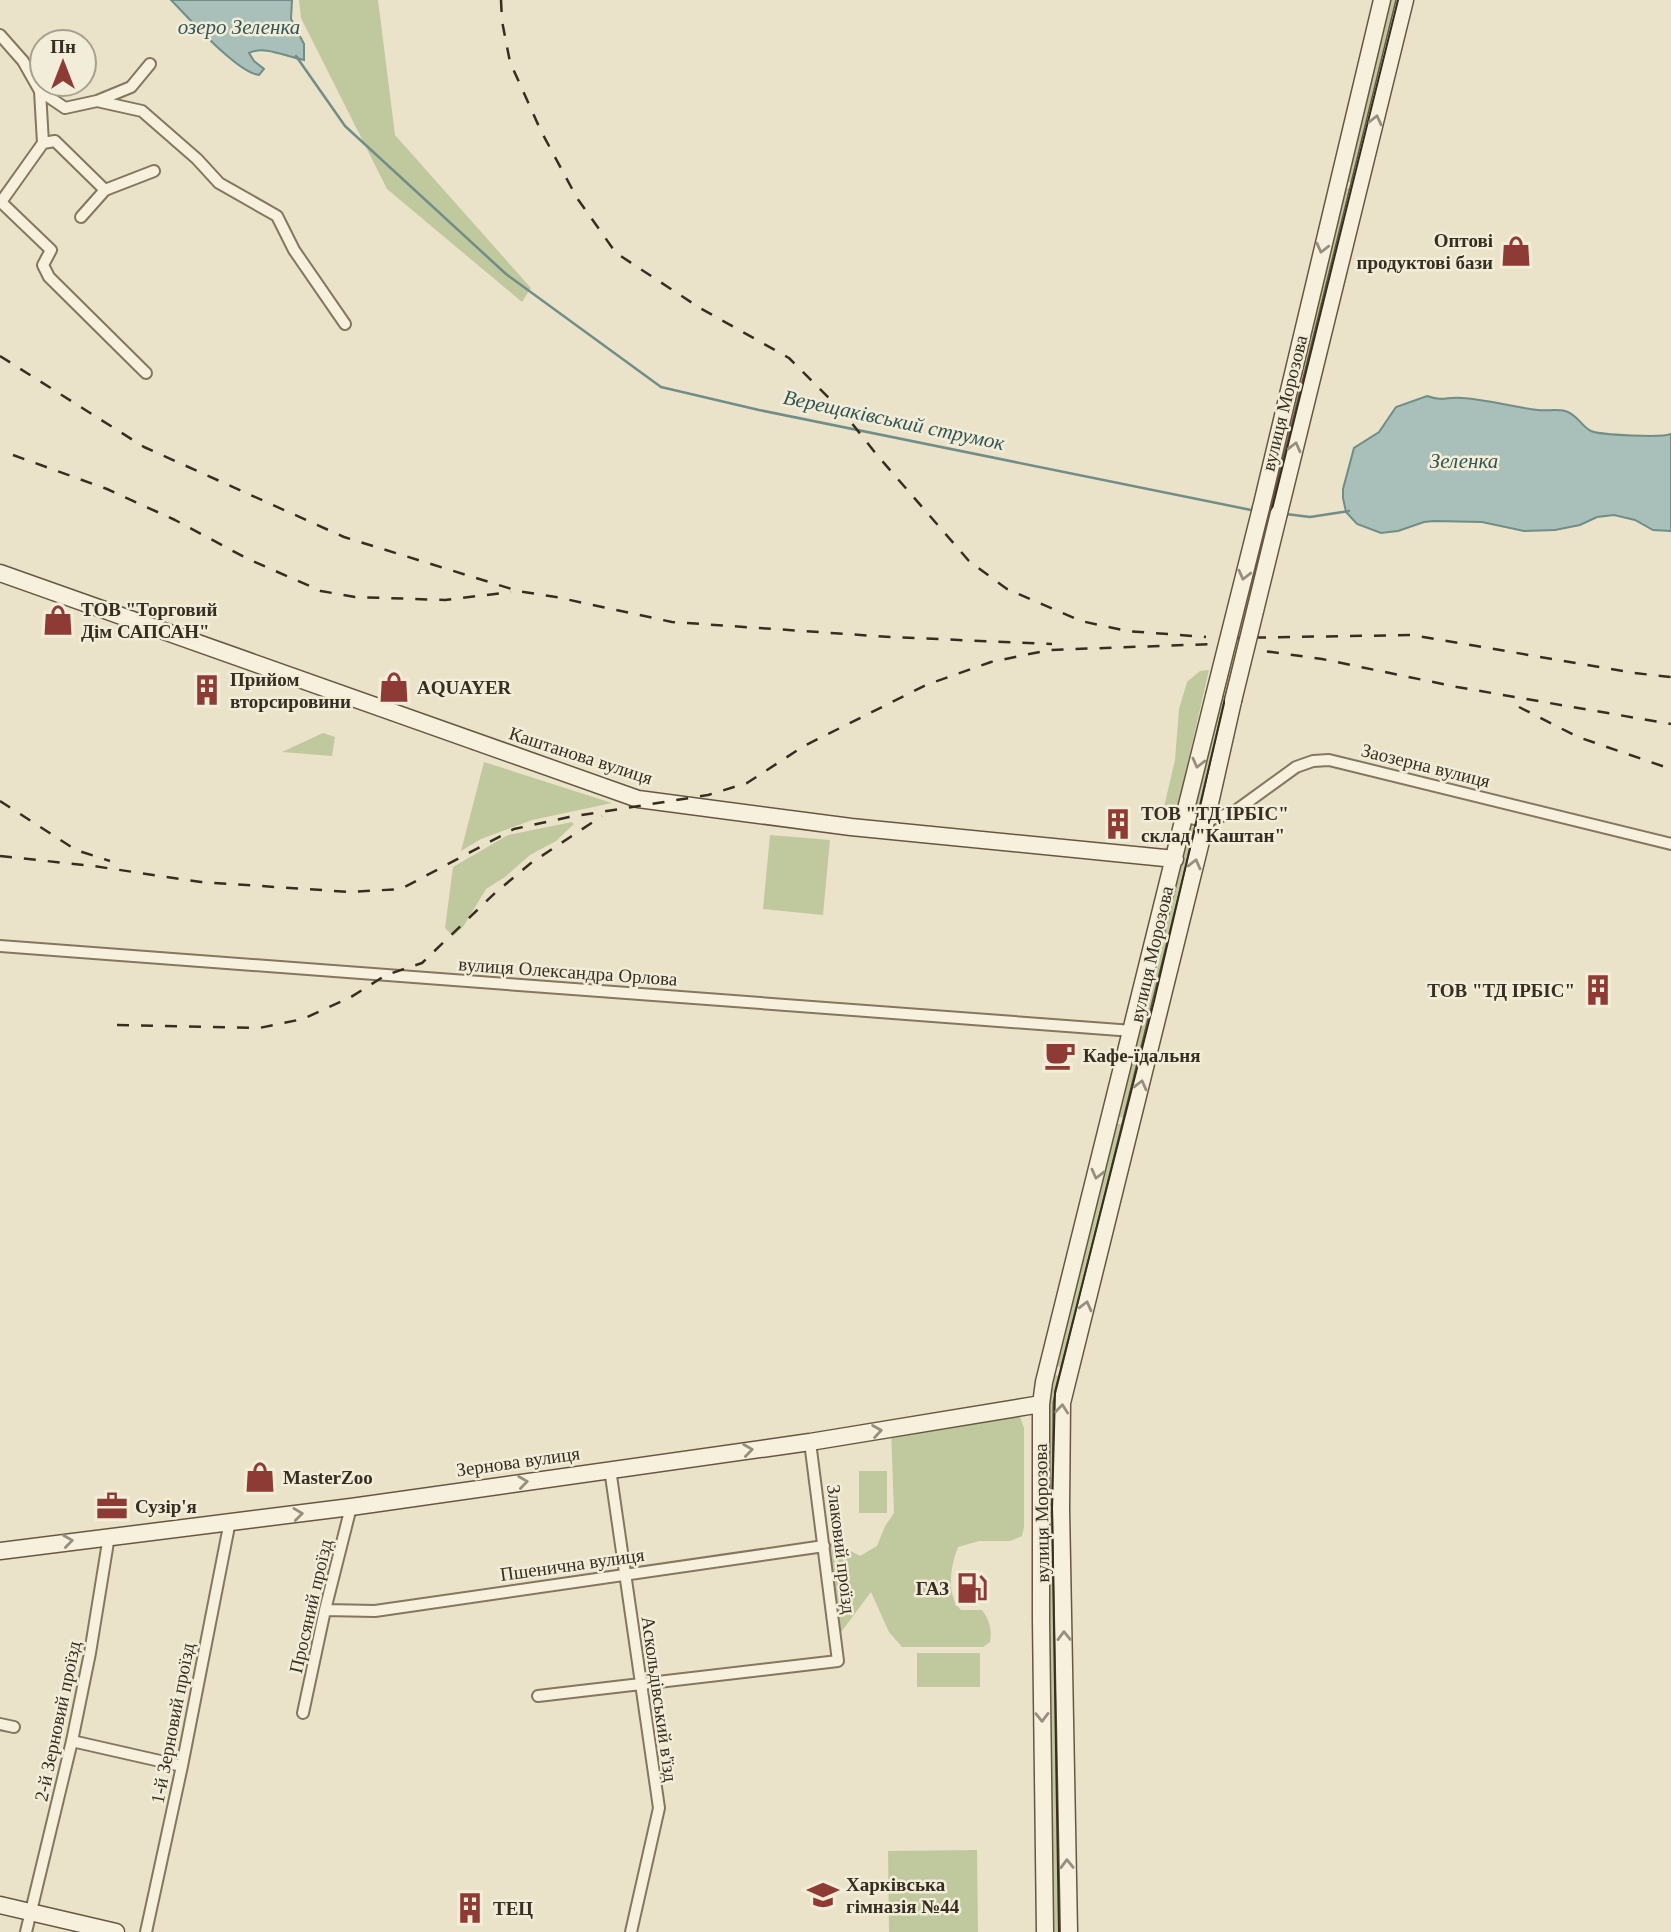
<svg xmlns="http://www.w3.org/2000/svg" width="1671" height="1932" font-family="Georgia,serif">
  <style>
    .green { fill: #c0c89e }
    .water { fill: #a9bfba; stroke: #708d88; stroke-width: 2 }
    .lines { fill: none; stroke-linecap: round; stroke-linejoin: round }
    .stream { stroke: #708d88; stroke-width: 2.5 }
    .street-casing { stroke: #85765f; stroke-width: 14 }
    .secondary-casing { stroke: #675742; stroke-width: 19 }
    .street { stroke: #f6f0dc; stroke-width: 10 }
    .secondary { stroke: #f6f0dc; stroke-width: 16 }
    .tram { stroke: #372d21; stroke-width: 2 }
    .rail { stroke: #372d21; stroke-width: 2.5; stroke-dasharray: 12 12; stroke-linecap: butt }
    .secondary-bridge-casing { stroke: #675742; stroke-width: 19; stroke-linecap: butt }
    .secondary-bridge { stroke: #f6f0dc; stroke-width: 16 }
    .oneway { stroke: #968e7e }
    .labels { text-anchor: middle; stroke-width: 5; stroke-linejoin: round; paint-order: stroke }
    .poi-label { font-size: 19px; font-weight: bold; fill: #372d21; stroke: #f2edd8; text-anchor: start }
    .street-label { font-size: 19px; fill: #372d21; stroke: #f2edd8 }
    .water-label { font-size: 21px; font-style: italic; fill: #325555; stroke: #f2edd8 }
  </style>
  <rect width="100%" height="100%" fill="#eae3c9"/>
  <path class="green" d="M299,0H378L395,135L531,288L522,302L387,189L301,18Z
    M1386,0H1401L1356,183L1344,181Z
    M1341,186L1355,190L1202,812L1191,810Z
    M1209,670L1175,818H1166L1164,807L1175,760L1179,709L1187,682L1200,671Z
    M323,733L335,737L332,756L282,752Z
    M484,762L612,803L532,820L481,839L461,851Z
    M572,822L574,824L556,841L530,855L505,877L486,889L463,927L453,936L445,928L453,867L508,835Z
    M1188,826L1198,828L1129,1119L1115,1116Z
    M770,835L830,840L823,915L763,909Z
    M1113,1123L1126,1125L1065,1368L1053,1365Z
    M1050,1374L1063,1377L1062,1932H1049L1044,1412Z
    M1017,1408L1024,1428V1527L1022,1536L1010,1541H979L958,1547C951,1565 945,1595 961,1610H982C990,1621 992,1629 990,1642L983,1647H902L889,1632L871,1592L836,1639L828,1543L839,1545L860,1556L877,1546L885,1526L894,1513L891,1429Z
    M859,1471H887V1513H859Z
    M917,1653H980V1687H917Z
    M977,1850L978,1932H889L888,1851Z"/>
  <path class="water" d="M171,0H292L291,19L304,44V60C286,57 265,45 249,53L254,61L264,69L259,75C237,73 188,17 171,0Z
    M1427,396C1444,402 1447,396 1463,398C1489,400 1513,407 1538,410C1547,411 1557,409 1565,411C1577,414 1581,426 1591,431C1600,435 1663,438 1671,434V531L1653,530L1635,520L1614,515L1597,517L1580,525L1555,530L1524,531L1482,522L1434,521L1424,522L1398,531L1381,533L1357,524L1346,512L1343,498V489L1354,448L1379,432L1396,407Z"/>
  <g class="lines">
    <path class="stream" d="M296,56L345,126L506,274L661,387L759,410L1256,511
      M1286,514L1310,517L1349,511"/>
    <defs>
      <path id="street" d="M0,35L23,61L40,91L43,143L1,202L51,250L43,265L49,277L146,373
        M40,91L65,108L97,101L131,87L150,64
        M97,101L142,111L197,159L219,183L277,216L294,250L345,324
        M43,143L55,141L105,190L154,171
        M81,217L105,190
        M1185,817L1206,821L1234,812L1296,767L1313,761L1329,760L1671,844
        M0,946L1133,1031
        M610,1469L659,1808L631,1932
        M325,1610L375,1611L824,1546
        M538,1696L838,1661L810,1442
        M303,1713L325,1610L351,1507
        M0,1724L14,1727
        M72,1741L182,1766
        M26,1932L72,1741L90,1653L109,1536
        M146,1932L182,1766L230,1521"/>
      <path id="secondary" d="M1261,508L1382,0
        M1279,513L1405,0
        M0,573L638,799L851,827L1175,859
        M0,1551L351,1507L810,1442L1041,1404
        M0,1905L116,1932
        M1045,1932L1041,1620V1404L1044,1382L1214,696
        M1069,1932L1061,1509L1062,1403L1206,821L1233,701"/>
    </defs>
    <use href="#street" class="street-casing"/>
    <use href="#secondary" class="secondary-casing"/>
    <use href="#street" class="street"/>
    <use href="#secondary" class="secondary"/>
    <path class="tram" d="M1059,1932L1052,1508L1055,1392L1154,1001L1225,699L1398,0"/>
    <path class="rail" d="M501,0L502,21L510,62L541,131L577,198L616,253L700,308L789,358L843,412L877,455L969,561L1007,589L1081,621L1127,631L1206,637
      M0,356L144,447L344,537L518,591L556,597L672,622L890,637L1052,644
      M13,455L107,489L175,520L248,559L321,591L355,597L445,600L511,592
      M1230,638L1412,635L1634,673L1671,677
      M1519,707L1578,737L1671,769
      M0,801L76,850L110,861
      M0,856L93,866L201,882L350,892L401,889L514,829L569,817L708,795L747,783L804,746L926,685L991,662L1049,650L1213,644L1322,659L1457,687L1671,724
      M117,1025L259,1028L303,1019L351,997L386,975L422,963L495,893L531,863L602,816"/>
    <defs>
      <path id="secondary-bridge" d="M1214,696L1261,508
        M1233,701L1279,513"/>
    </defs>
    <use href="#secondary-bridge" class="secondary-bridge-casing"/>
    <use href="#secondary-bridge" class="secondary-bridge"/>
  </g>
  <defs><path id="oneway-chevron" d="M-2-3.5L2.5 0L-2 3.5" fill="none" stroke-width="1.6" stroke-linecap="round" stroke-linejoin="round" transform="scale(1.75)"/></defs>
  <g class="oneway">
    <use href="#oneway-chevron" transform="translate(1376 120) rotate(-77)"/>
    <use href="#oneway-chevron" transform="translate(1322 248) rotate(104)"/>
    <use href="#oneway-chevron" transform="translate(1295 447) rotate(-76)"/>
    <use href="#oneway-chevron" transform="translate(1244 575) rotate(104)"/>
    <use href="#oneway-chevron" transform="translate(1198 763) rotate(104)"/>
    <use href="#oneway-chevron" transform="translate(1195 864) rotate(-76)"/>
    <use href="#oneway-chevron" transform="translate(1141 1085) rotate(-76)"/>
    <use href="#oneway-chevron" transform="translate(1097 1174) rotate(104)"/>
    <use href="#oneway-chevron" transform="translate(1086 1306) rotate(-76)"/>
    <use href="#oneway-chevron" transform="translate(1062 1409) rotate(-84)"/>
    <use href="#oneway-chevron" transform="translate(877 1431) rotate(-9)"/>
    <use href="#oneway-chevron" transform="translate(748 1450) rotate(-8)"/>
    <use href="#oneway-chevron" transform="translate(523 1482) rotate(-8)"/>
    <use href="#oneway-chevron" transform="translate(298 1514) rotate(-7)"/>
    <use href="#oneway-chevron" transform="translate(68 1541) rotate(-8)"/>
    <use href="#oneway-chevron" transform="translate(1064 1636) rotate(-91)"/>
    <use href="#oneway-chevron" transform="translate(1042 1717) rotate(89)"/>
    <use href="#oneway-chevron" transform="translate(1067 1864) rotate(-91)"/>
  </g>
  <defs>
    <symbol id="shop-bare" viewBox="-9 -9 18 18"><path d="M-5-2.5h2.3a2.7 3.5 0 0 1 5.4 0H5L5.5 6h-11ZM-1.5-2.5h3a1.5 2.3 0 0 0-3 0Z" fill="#8e3b35" stroke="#f2edd8" stroke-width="2.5" paint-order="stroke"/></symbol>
    <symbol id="building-bare" viewBox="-9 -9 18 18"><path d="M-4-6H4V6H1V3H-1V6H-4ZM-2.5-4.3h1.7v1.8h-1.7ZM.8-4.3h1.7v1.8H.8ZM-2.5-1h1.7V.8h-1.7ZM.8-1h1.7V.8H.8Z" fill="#8e3b35" stroke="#f2edd8" stroke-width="2.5" paint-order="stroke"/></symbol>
    <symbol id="cafe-bare" viewBox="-9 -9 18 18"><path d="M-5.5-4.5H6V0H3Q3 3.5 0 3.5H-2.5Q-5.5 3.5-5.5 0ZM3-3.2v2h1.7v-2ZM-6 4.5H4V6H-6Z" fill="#8e3b35" stroke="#f2edd8" stroke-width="2.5" paint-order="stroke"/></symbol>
    <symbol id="office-bare" viewBox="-9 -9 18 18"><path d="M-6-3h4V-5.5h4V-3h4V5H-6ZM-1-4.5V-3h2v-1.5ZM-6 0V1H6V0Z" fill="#8e3b35" stroke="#f2edd8" stroke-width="2.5" paint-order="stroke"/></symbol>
    <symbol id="fuel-bare" viewBox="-9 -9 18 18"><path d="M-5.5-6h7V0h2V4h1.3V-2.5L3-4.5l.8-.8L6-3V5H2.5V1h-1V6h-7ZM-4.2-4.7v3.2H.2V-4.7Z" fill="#8e3b35" stroke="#f2edd8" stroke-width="2.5" paint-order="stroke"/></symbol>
    <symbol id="school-bare" viewBox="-9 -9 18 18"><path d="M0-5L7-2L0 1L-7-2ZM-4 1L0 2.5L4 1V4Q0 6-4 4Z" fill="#8e3b35" stroke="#f2edd8" stroke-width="2.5" paint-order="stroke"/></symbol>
  </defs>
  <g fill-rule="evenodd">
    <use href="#shop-bare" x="1494" y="229" width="44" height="44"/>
    <use href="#shop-bare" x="36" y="598" width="44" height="44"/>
    <use href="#shop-bare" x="372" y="665" width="44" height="44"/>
    <use href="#building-bare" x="185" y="668" width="44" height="44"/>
    <use href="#building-bare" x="1096" y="802" width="44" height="44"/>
    <use href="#building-bare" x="1576" y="968" width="44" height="44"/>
    <use href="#cafe-bare" x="1038" y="1033" width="44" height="44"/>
    <use href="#shop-bare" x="238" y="1455" width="44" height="44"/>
    <use href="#office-bare" x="90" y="1484" width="44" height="44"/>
    <use href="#fuel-bare" x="950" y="1566" width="44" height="44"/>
    <use href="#school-bare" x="801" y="1873" width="44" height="44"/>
    <use href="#building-bare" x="448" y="1886" width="44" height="44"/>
  </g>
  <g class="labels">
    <g class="poi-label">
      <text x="1493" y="247" text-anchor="end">Оптові<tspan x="1493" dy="22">продуктові бази</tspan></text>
      <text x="81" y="616">ТОВ "Торговий<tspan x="81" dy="22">Дім САПСАН"</tspan></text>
      <text x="230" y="686">Прийом<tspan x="230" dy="22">вторсировини</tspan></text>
      <text x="417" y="694">AQUAYER</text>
      <text x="1141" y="820">ТОВ "ТД ІРБІС"<tspan x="1141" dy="22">склад "Каштан"</tspan></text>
      <text x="1575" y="997" text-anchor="end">ТОВ "ТД ІРБІС"</text>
      <text x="1083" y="1062">Кафе-їдальня</text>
      <text x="283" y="1484">MasterZoo</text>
      <text x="135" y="1513">Сузір'я</text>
      <text x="949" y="1595" text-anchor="end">ГАЗ</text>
      <text x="846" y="1891">Харківська<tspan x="846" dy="22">гімназія №44</tspan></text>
      <text x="493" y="1915">ТЕЦ</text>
    </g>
    <g class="street-label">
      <text transform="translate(1284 403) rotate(-76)" y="7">вулиця Морозова</text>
      <text transform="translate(581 755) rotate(18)" y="7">Каштанова вулиця</text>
      <text transform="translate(1426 765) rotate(14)" y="7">Заозерна вулиця</text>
      <text transform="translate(1151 954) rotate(-77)" y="7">вулиця Морозова</text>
      <text transform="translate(568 971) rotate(4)" y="7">вулиця Олександра Орлова</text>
      <text transform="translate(518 1461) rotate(-8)" y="7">Зернова вулиця</text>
      <text transform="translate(1041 1513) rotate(-91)" y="7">вулиця Морозова</text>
      <text transform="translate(842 1549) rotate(83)" y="7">Злаковий проїзд</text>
      <text transform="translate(572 1564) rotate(-8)" y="7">Пшенична вулиця</text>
      <text transform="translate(310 1606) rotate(-77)" y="7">Просяний проїзд</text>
      <text transform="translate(660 1699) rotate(82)" y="7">Аскольдівський в'їзд</text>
      <text transform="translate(57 1721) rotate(-78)" y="7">2-й Зерновий проїзд</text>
      <text transform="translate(172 1723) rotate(-79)" y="7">1-й Зерновий проїзд</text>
    </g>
    <g class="water-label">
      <text x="239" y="34">озеро Зеленка</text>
      <text transform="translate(894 420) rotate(12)" y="7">Верещаківський струмок</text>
      <text x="1464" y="468">Зеленка</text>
    </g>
  </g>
  <g transform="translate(63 63)"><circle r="33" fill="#f2edd8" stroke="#a7a08f" stroke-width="2"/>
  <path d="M0-5L12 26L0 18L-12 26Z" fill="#8e3b35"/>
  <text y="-10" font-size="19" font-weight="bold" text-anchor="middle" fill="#372d21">Пн</text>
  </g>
</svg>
